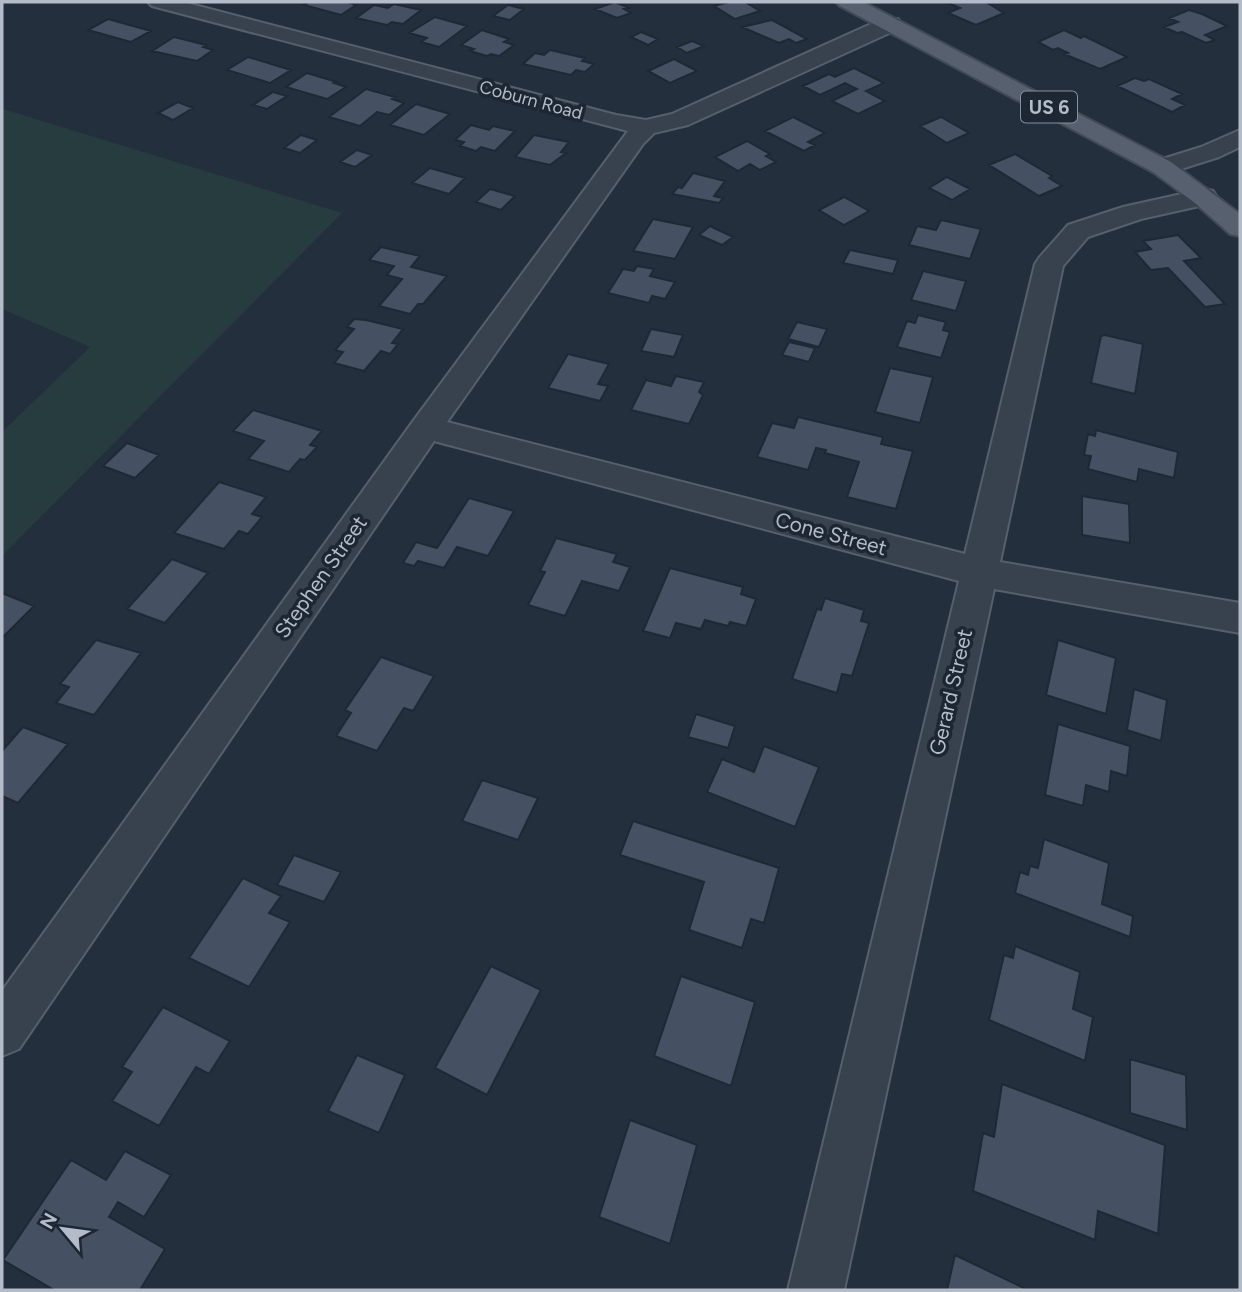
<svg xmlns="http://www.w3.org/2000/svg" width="1242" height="1292" font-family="Figtree,sans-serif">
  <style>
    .green { fill: #263c3f }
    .building { fill: #455162; stroke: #1f2835; stroke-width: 2 }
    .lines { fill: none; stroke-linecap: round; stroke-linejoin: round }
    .minor-casing { stroke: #565f6c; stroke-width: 4 }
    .major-casing { stroke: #414a57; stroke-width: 4 }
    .minor { fill: #38414e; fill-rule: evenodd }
    .major { fill: #56606e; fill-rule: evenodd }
    .labels { text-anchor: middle; stroke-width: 7; stroke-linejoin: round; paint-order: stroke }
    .far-street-label { font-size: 18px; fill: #b4bcc9; stroke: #1d2633 }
    .shield { fill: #1d2633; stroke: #878f9c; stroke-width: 2 }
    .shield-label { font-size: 19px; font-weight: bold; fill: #b4bcc9 }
    .street-label { font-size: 21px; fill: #b4bcc9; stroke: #1d2633 }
  </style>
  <rect width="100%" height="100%" fill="#242f3e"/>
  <path class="green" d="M3,109L342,213L2,556V432L90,347L2,309Z"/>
  <path class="building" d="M309,2H348L356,5L341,15L304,5Z
    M615,2L629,8L624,9L631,13L617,18L595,9Z
    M729,2H745L760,11L735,19L714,6Z
    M946,2H986L1004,13L976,25L948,13L960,8Z
    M394,4L421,10L403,24L392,22L387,25L356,18L374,5L388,8Z
    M508,5L524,9L510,20L493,16Z
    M1189,10L1202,14L1227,26L1205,35L1215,40L1206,43L1182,32L1177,33L1164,27L1178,22L1169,18Z
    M435,17L467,26L439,47L421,42L427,38L409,33Z
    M108,19L151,31L131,42L88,30Z
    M772,20L807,39L796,43L789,39L779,43L742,27Z
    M482,30L509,39L504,42L514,45L499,56L491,54L487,56L470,51L474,49L461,45Z
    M1064,30L1081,38L1084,36L1127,57L1100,69L1064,54L1068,53L1058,48L1053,50L1038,42Z
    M641,32L658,39L648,45L631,37Z
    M174,37L206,45L203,47L213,50L197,61L152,51Z
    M692,41L704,46L687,53L677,47Z
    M550,50L585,58L582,61L594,64L585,72L576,70L571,75L523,64L535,53L544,55Z
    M248,57L291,70L270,83L227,70Z
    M674,59L697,71L670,83L648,71Z
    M854,68L884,83L866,91L885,101L858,114L832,101L857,89L845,83L820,95L803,86L829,74L835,77Z
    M307,73L337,82L334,83L346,87L327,99L286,87Z
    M1135,78L1144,81L1149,79L1182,94L1172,99L1185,105L1172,112L1117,86Z
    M366,89L395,97L392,99L404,103L389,115L377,112L360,126L329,117Z
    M273,92L287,96L267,109L253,105Z
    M178,102L193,108L173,120L158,113Z
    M416,104L450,114L424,135L390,125Z
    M793,117L825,133L808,142L815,145L804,151L765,131Z
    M941,117L969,133L947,143L920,126Z
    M471,125L489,130L493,126L515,131L495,151L481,147L476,151L460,146L464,142L455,140Z
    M301,135L317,140L300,153L284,148Z
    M534,135L569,142L561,152L566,153L550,165L515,157Z
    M747,141L770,154L766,156L776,162L760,170L750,164L738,171L715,157Z
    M357,150L372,155L355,167L340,162Z
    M1015,154L1052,176L1049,178L1062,186L1039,196L989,165Z
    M430,168L465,178L449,194L412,183Z
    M693,173L725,181L714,196L723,198L719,203L672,194L678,187L682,188Z
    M947,177L970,189L952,200L929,188Z
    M490,189L515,196L501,210L476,202Z
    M844,197L869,211L844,225L819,210Z
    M653,219L693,227L675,259L633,251Z
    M941,220L981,229L970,259L909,245L917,226L936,230Z
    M710,226L733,237L722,245L699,235Z
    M1178,235L1201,258L1184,261L1225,304L1205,307L1168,268L1151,270L1135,252L1151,249L1143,241Z
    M381,247L420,256L411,267L447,276L423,304H418L410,314L379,306L402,279L387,275L394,266L369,260Z
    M850,250L898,260L893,274L843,263Z
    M637,266L654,269L650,276L675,282L665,299L652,296L649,303L608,293L623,269L634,271Z
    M923,271L966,281L956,311L911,300Z
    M918,315L946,322L943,330L950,332L941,358L897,347L907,321L915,323Z
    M354,319L366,320L403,329L392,343L398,344L390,354L381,351L364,371L334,363L343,352L335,350L354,329L347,327Z
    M797,322L827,329L819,347L788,339Z
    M651,329L683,335L674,357L641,351Z
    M1105,335L1143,344L1135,394L1091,383L1101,336Z
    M789,342L815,348L809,362L782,355Z
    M568,354L609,364L598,384L608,386L600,401L548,388Z
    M890,368L933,377L920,423L875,412Z
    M676,376L704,382L699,392L703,395L689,424L631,410L646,380L671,386Z
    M253,410L322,431L310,445L317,447L305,460L300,459L289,472L248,459L264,441L233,431Z
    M798,417L883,437L881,444L913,451L896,509L847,497L859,462L825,453L826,450L816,448L808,470L757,457L772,423L794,428Z
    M1096,430L1178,452L1174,478L1139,469L1137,482L1088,469L1091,456L1084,455L1088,434L1095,436Z
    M127,443L159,455L135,478L103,466Z
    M219,482L266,497L252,514L262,517L248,534L239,531L224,549L174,533Z
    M1082,496L1129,504L1130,543L1082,535Z
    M469,498L514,511L488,556L457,547L444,568L418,561L414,566L403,563L416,542L437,548Z
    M556,538L617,554L613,562L630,567L619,591L582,581L565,616L528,605L545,572L540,571Z
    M172,559L208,573L165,623L127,609Z
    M670,568L743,587L741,594L756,599L746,626L730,622L728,626L705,620L701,629L676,623L670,638L643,631Z
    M2,593L34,606L4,636L2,635Z
    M825,598L864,610L861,621L869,623L852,676L842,674L837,693L792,679L817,609L821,610Z
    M96,640L141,653L94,715L56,703L69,687L60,684Z
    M1058,640L1116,658L1106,714L1046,695Z
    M381,657L434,676L413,711L404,708L377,751L336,736L351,713L345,710Z
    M1134,689L1167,700L1161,741L1127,730Z
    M696,714L735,726L728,748L688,737Z
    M1058,724L1130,746L1127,776L1111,771L1109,792L1086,785L1083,806L1045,795Z
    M23,727L68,744L18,803L2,796V751Z
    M764,746L819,767L795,827L707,792L722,759L754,772Z
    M482,780L538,798L518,840L462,821Z
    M633,821L779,868L764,923L751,919L742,948L689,930L704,882L620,855Z
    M1044,839L1109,863L1102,904L1133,916L1130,937L1015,893L1020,872L1028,875L1030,866L1038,868Z
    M294,855L341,872L324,902L277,885Z
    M243,878L281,896L269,913L290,922L249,987L189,958Z
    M1015,946L1080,972L1073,1009L1093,1017L1085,1061L989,1020L1004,955L1013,958Z
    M491,966L541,990L487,1095L435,1068Z
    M681,976L755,1002L731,1086L654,1056Z
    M163,1007L230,1041L209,1074L196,1067L159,1126L112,1101L132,1072L122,1067Z
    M357,1055L405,1075L379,1133L328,1111Z
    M1130,1059L1186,1075L1187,1130L1130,1113Z
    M1002,1084L1165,1145L1158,1234L1098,1211L1095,1240L973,1191L983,1133L994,1137Z
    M630,1120L697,1145L670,1244L599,1217Z
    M125,1151L171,1175L144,1217L118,1202L109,1217L165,1249L140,1290H54L3,1260L71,1160L106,1180Z
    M955,1255L1028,1290H947Z"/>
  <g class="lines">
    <defs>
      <path id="minor" d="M148,2H183L616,115L646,120L672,114L882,19H898L901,24L898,29L688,125L654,133L643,144L447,422L965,554L1035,264L1039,258L1068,225L1123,207L1204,189L1213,191L1217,197L1213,203L1141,219L1088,237L1063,266L1000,562L1240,603V633L994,589L844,1290H788L959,581L434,441L19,1049L2,1056V991L414,420L628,131L152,6Z
        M1240,130V147L1219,157L1162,175L1153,172L1149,167L1153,162L1201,147Z"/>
      <path id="major" d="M836,2H863L1171,162L1240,214V236L1230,234L1195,203L1153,172L840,6Z"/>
    </defs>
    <use href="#minor" class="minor-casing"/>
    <use href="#major" class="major-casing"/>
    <use href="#minor" class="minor"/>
    <use href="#major" class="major"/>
  </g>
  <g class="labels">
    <g class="far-street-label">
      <text transform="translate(531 100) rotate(15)" y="6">Coburn Road</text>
    </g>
    <rect class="shield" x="1021" y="91.5" width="56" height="31" rx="5"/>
    <g class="shield-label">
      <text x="1049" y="114">US 6</text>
    </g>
    <g class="street-label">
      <text transform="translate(831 534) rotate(15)" y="7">Cone Street</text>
      <text transform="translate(321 577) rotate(-55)" y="7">Stephen Street</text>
      <text transform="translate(951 692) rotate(-77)" y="7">Gerard Street</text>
    </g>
  </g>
  <rect width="1242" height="1292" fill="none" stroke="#b4bcc9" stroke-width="7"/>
  <g transform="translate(63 1229) rotate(299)" stroke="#1d2633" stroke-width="5" paint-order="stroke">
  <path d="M0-5L12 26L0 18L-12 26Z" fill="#b4bcc9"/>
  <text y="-10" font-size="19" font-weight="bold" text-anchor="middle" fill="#b4bcc9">N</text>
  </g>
</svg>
